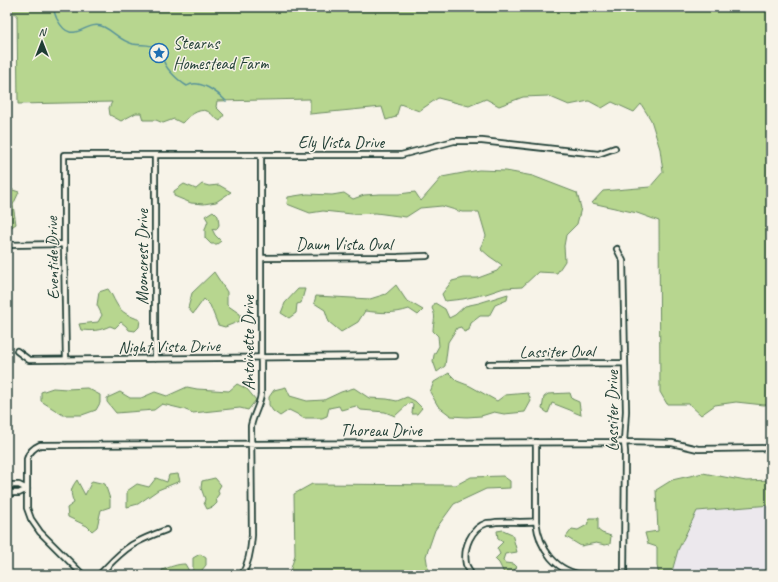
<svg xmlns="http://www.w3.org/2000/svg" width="778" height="582" font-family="Caveat,sans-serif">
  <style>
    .built { fill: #ece8ed }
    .green { fill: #b7d68f; stroke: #6b8a62 }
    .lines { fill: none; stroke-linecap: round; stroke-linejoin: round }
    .stream { stroke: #589399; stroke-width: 1.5 }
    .minor-casing { stroke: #1f3d34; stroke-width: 8 }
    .minor { stroke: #f7f3e8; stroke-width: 4.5 }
    .labels { text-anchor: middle; stroke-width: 3; stroke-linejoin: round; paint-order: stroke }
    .poi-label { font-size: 17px; fill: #1f3d34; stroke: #f7f3e8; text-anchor: start }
    .street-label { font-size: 17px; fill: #1f3d34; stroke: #f7f3e8 }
  </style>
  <rect width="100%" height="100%" fill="#f7f3e8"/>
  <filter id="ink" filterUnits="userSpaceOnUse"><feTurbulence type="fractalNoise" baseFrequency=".025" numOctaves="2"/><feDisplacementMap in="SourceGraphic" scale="8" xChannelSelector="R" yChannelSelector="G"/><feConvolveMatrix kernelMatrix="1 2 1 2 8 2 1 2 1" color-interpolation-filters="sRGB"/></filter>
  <g filter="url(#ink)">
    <path class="built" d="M771,505V575H671L678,550L697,511Z"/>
    <path class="green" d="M7,7H771V404L764,405L736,402L715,405L701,415L689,404H667L660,392L659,221L637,213L592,203L603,191L650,187L663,172L660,149L651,120L641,104L634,112L612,102L602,108L589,101L569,105L548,96L523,97L499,106L486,99L469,106L438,98L419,111L400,104L396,117L386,120L382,107L310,114V99L217,101L216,107L224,115L220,121C216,119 210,112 207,111C198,108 188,117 182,123L174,119L163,123L156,120H143L141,113H136L121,121L110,115L109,108L112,102L18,104L17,14L7,13Z
      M479,170L506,171L533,176L577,193L581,208L577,224L566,235L564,246L565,261L557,273L538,272L522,287L504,288L486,294L463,299L445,301L442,294L452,281L464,278H478L497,271L502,265L489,256L480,248L486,236L479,212H462L442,206L420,208L406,217L376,213L352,214L323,211L310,213L287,204L288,197L307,194L332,195L344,193L353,199L364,195L380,194H399L415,192L421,201L442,177Z
      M184,184L196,189L202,184L209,186L219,185L231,192L216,202L204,204L191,203L174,196V191Z
      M7,188L19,192L13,205L16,224L7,230Z
      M213,211L218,216L219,225L216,230L212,229L215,235L221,241L217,244H211L205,238V229L208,221L205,216Z
      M214,272L227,292V305L240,314V321L225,327L218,325L210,305L204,299L193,314L188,308L192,293Z
      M396,285L406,300L423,310L418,315L409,309C394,314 381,313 365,311L358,322L341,332L329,322L325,310L314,303L316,296L370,299L386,294Z
      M108,289C112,294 113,298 116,303C121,313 130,316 140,320L139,327L135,331L129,330L126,326L121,322L115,328L110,326C99,331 93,331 81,330L79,324L98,322L102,315L97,305L99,292Z
      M298,289H305L301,303L297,304L296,313L289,318L281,313L285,303Z
      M508,294L507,300L495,305L489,316H480L471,323L469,330L464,332L461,327L457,328L448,342L445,366L437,372L433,361L434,355L439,346L438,336L433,331C433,321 437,318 432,308L435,303L445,309L449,318L455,315L465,306L479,303Z
      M449,373L457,381L470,386L497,401L505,395L528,393L531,401L525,412L504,414L494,412L481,416L467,417L451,416L438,406L430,392L434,382Z
      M237,384L247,389L256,400L248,410L240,408L193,413L183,409L162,404L154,410L116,413L107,402V398L120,392L130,398H141L155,392L167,396L187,387L197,389L229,391Z
      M286,387L290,396L307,401L324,400L341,392L354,388L369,398L387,399L397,401L407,397L415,401L422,408L417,414H412L413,404L409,403L395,416L385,412L361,410L356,406L341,410L339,406L329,408L327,416L322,418H303L297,414L289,410L280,416L273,411L269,405V397L274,390Z
      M53,388L67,389L87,388L100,395V403L96,410L82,415H63L41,401V392Z
      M570,393L572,399L579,402L581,415L576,413L570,410L552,403L548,413L542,409L544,397L548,394Z
      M703,473L746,481L771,480V505L697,511L678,550L671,575H659L657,566V547L648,544L645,533L658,531L656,490L672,480Z
      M178,474L180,481L158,490L138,504L127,507V491L137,484L149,487L156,478L167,482L169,475Z
      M503,476L510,481V488L486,489L454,504L435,530L426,556L429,575H289L295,555L294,494L312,484L456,485L471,477Z
      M215,478L221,485L218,490L219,494L216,498L217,503L213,507L207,509L204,503L205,499L201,488L202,481Z
      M77,480L85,495L92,481L105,484L110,499V507L101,510L97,527L92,531L87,526L68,517L67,508L74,503C70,493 70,489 77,480Z
      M590,518H598V530L602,533L611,536L610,544L605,545L596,543L581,546L566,537L572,529L578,530L587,525Z
      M503,530L512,534L517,552L505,554L503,560L505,563L514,564L517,567L514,570L515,575H505L499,563L495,559L500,554L497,548L503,542L498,539L497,531Z
      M200,554L206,558V565L198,575H163L162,570C170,567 177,564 185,564L189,571L193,570V558Z"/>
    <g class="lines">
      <path class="stream" d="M53,7C54,11 55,15 57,19C73,49 85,18 104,27C116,33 119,40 133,44C141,46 151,43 157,49C160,52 162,58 164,62C167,70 180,82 187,86C199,78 218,93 226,101"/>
      <defs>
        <path id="minor" d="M155,155V359
          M7,245L64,244
          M617,249L623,261L626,411L624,442L625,452L624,575
          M261,258L398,257L427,256
          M17,351L29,360L395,356
          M66,360L64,244V155H401L454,141H482L598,154L615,148
          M489,364L625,363
          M536,442V521C539,549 556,573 586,575
          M7,485H19L27,489
          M7,493H19L27,489
          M83,575L40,532L31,519L27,508V459C29,452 33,448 40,445L624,442L672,443L698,449L771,448
          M99,575C109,565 119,553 132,545C142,539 155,534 166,530
          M242,575C249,563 251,549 252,535L251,426C253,415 260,405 261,394V155
          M471,575C470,571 467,567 466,564C463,548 471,528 487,523C490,523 493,523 496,522C510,521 523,523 536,521"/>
      </defs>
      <use href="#minor" class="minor-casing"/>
      <use href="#minor" class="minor"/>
    </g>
  </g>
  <defs>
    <symbol id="sight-ring" viewBox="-11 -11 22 22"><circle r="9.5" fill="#f7f3e8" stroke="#1f6fb2" stroke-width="1.5"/><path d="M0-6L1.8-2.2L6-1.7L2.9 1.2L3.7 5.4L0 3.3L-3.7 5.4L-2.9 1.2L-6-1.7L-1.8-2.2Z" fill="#1f6fb2"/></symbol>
  </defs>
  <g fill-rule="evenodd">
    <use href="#sight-ring" x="148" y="42" width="22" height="22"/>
  </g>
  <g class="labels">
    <g class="poi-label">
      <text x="173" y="49">Stearns<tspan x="173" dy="20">Homestead Farm</tspan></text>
    </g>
    <g class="street-label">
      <text x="341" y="148">Ely Vista Drive</text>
      <text x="344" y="250">Dawn Vista Oval</text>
      <text transform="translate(142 257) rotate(-90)" y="6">Mooncrest Drive</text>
      <text transform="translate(52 258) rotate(-91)" y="6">Eventide Drive</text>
      <text transform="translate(248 343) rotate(-90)" y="6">Antoinette Drive</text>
      <text transform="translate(169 346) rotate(-1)" y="6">Night Vista Drive</text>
      <text transform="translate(557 351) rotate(-1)" y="6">Lassiter Oval</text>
      <text transform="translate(612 411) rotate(-90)" y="6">Lassiter Drive</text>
      <text x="381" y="436">Thoreau Drive</text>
    </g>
  </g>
  <rect width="778" height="582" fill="none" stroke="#f7f3e8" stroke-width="24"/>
  <rect x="12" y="12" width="754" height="558" fill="none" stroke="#1f3d34" stroke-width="1.5" filter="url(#ink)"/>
  <g transform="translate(42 42)" stroke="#f7f3e8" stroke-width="3" paint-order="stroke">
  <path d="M0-3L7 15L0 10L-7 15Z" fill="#1f3d34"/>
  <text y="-6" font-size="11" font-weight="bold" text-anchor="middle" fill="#1f3d34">N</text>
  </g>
</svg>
